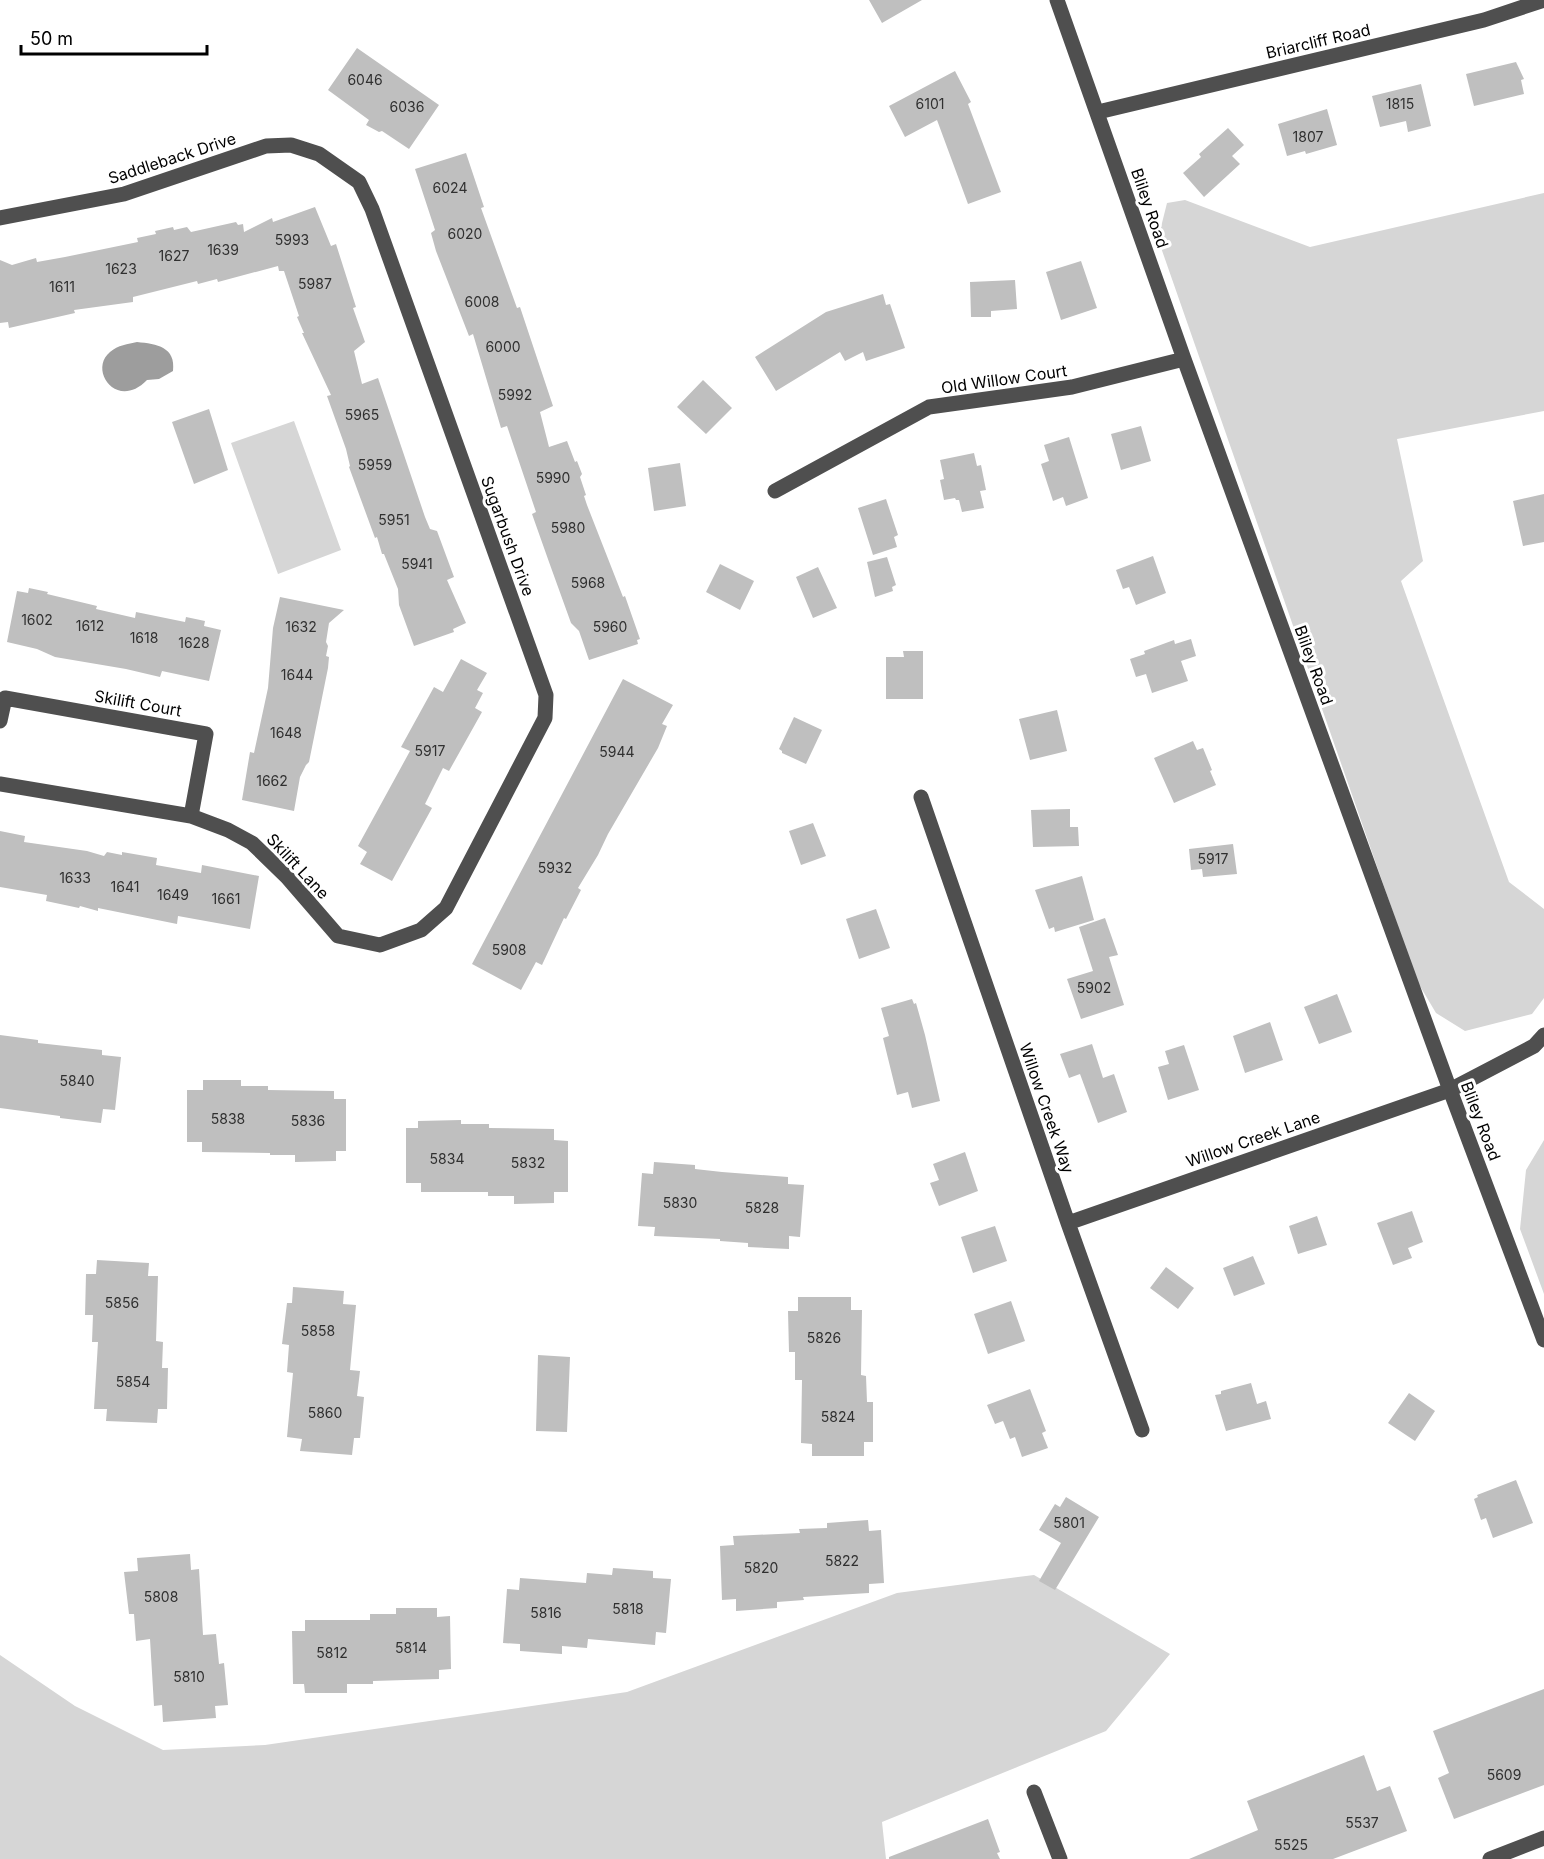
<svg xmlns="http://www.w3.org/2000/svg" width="1544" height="1859" font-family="Inter,sans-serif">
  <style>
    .green { fill: #d6d6d6 }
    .water { fill: #9d9d9d }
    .building { fill: #bfbfbf }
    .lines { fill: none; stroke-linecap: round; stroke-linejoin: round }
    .minor { stroke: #4f4f4f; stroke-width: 15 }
    .labels { text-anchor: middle; stroke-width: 6; stroke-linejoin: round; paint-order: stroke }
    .number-label { font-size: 14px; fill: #303030 }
    .street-label { font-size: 16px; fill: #000; stroke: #fff }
  </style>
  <rect width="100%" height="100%" fill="#fff"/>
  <path class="green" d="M1544,193V411L1397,439L1423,561L1401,581L1509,882L1544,909V998L1532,1014L1465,1031L1436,1013L1417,981L1158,239L1167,203L1185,200L1310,247Z
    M294,421L341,550L278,574L231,443Z
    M1544,1140V1294L1520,1229L1526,1170Z
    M1034,1575L1170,1654L1106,1731L882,1822L886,1859H0V1655L75,1706L163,1750L265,1745L627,1692L897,1593Z"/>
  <path class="water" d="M137,342C157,344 176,347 173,371L159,379L147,380C117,411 88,370 110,352C118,345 128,344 137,342Z"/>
  <path class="building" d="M869,0H922L882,23Z
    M357,48L439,105L409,149L382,131L379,132L366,125L369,120L328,90Z
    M1516,62L1524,79L1521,80L1524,94L1474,106L1466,74Z
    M955,71L971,102L968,104L1001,192L968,204L937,120L905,137L889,106Z
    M1421,84L1431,126L1408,132L1406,121L1380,127L1372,96Z
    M1327,109L1337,145L1306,154L1305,151L1287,156L1278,124Z
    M1228,128L1244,145L1232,156L1240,164L1204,197L1183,173L1201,157L1199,154Z
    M466,153L484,207L481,208L517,308L520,307L553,406L540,412L549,447L567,441L575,462L577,461L582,474L580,477L586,495L584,496L587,505L623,597L625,596L640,639L637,640L638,644L589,660L579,631L571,623L549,562L532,514L536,512L507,426L501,428L473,334L469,336L436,251L431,233L435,230L415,169Z
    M315,207L331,246L336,244L356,307L353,308L365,342L354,351L362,384L378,378L425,517L430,529L437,531L454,577L447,580L466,623L453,629L454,632L414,646L399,605L398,589L384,554H382L377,537L375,538L349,467L350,466L346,449L327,396L331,395L302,333H304L297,317L299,316L284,271H279L278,266L218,282L217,279L198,284L197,281L133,297V302L74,310L75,313L9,328L8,322L0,323V260L12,265L36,258L37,262L65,257L138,242L137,238L156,234L155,231L173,227L174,230L187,227L191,232L236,222L238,225L243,224L244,232L272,218L273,222Z
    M1081,261L1097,308L1061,320L1046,272Z
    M1015,280L1017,309L991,311V317H971L970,282Z
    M883,294L886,305L890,304L905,348L866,361L863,352L845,361L840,352L776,391L755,357L826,312Z
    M703,380L732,408L706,434L677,407Z
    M209,409L228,470L194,484L172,422Z
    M1141,426L1151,461L1121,470L1111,434Z
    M1069,437L1088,498L1066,506L1063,497L1053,501L1041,464L1049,461L1044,445Z
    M974,453L977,466L981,465L986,490L980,491L984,508L962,512L959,500H956L955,498L944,500L940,480L944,479L940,460Z
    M680,463L686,506L654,511L648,468Z
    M1544,494V542L1523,546L1513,501Z
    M886,499L898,535L894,537L897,547L873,555L858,508Z
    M1153,556L1166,593L1136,605L1129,587L1123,589L1116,570Z
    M887,557L896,585L892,587L893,591L875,597L867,562Z
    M720,564L754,581L740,610L706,592Z
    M818,567L837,608L813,618L796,577Z
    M29,588L48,592L47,594L97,606L96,609L135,618L136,612L185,622L186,617L205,621L204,626L221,630L209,681L162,671L160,677L126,669L55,657L37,649L7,642L17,591L28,593Z
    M280,597L344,610L329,623L326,642L328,646L326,656L329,657L328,668L309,762L306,765L300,777L294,811L242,800L250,752L254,753L268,688L273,628Z
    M1191,639L1196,656L1181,661L1188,681L1152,693L1146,674L1136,677L1130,659L1145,654L1144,651L1174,640L1175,644Z
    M903,651H923V699H886V657H904Z
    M461,659L487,673L477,690L483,693L475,708L482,712L449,771L443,768L425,804L432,808L392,881L360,864L367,852L358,846L410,751L401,747L434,687L443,692Z
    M623,679L673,705L662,724L667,726L658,748L608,834L598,855L578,888L581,890L566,919L564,918L542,965L536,962L521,990L472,964Z
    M1057,710L1067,751L1030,760L1019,719Z
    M794,717L822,730L806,764L782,753V751L779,749Z
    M1193,741L1197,750L1203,748L1212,770L1210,771L1216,785L1174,803L1154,758Z
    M1070,809V827H1078L1079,846L1033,847L1031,810Z
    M813,823L826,856L801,865L789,831Z
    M0,831L25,836L24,842L87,851L104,856L107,852L122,855V852L157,858L156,865L201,873L202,865L259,876L250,929L178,916L177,924L98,908V911L80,906L79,908L46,901L47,895L0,887Z
    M1233,844L1237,874L1203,877L1202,869L1191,870L1189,849Z
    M1082,876L1094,920L1055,932L1054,927L1049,929L1035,890Z
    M876,909L890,948L859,959L846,919Z
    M1105,918L1118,955L1109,957L1124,1005L1081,1019L1067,979L1093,971L1079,927Z
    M1337,994L1352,1032L1319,1044L1304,1007Z
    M912,999L914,1004L916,1003L925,1035L940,1101L912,1108L908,1092L897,1095L883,1038L889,1036L881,1008Z
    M1270,1022L1283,1060L1245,1073L1233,1036Z
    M0,1035L38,1040V1043L102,1050V1055L121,1057L115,1110L103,1109L101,1123L60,1118V1116L0,1108Z
    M1092,1044L1103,1078L1114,1074L1127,1112L1098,1123L1080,1074L1069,1078L1060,1054Z
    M1184,1045L1199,1090L1168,1100L1158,1067L1169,1064L1165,1051Z
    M203,1080H241V1086H268V1090L334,1091V1099H346V1151H336V1161L295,1162V1155H270V1153L202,1152V1142H187V1090H203Z
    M461,1120V1124H489V1128L554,1129V1140L568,1141V1192H554V1203L514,1204V1196H488V1192H421V1183H406V1128H418V1121Z
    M965,1152L978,1191L939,1206L930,1183L939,1180L933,1164Z
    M654,1162L695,1165V1169L722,1172L788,1177V1184L804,1185L800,1237L789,1236V1249L748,1247V1243L720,1241V1239L654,1236L655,1227L638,1226L642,1173L653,1174Z
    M1412,1211L1423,1242L1408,1248L1412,1258L1393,1265L1377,1223Z
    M1317,1216L1327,1245L1298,1254L1289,1226Z
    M995,1226L1007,1261L973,1273L961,1237Z
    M1253,1256L1265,1284L1234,1296L1223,1268Z
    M97,1260L149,1263L148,1276H158L156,1341L163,1342L162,1368H168L167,1409H158L157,1423L106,1421L107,1409H94L98,1342H92L93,1315H85L86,1274H96Z
    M1166,1267L1194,1288L1178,1309L1150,1288Z
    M293,1287L344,1291L343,1304L356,1305L350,1370L360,1371L357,1396L364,1397L360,1438H354L352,1455L300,1451L302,1439L287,1437L293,1373L287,1372L289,1345L282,1344L287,1303H292Z
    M798,1297H851V1310H862L861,1375L866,1376L867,1402H873V1442H864V1456H812V1444L801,1443L802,1380H795V1352H789L788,1311H798Z
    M1011,1301L1025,1341L988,1354L974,1314Z
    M538,1355L570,1357L567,1432L536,1431Z
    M1251,1383L1257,1404L1266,1401L1271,1419L1226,1431L1215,1395L1221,1394V1391Z
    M1030,1389L1046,1431L1042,1433L1048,1448L1022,1457L1015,1437L1010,1439L1003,1421L995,1424L987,1405Z
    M1409,1393L1435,1411L1415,1441L1388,1423Z
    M1516,1480L1533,1523L1493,1538L1486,1518L1481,1520L1474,1499L1478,1497L1477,1495Z
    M1066,1497L1099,1517L1055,1590L1039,1581L1061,1543L1039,1530L1055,1504L1060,1507Z
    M868,1520L869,1531L881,1530L884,1583L869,1584V1593L803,1597L804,1600L777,1602V1608L736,1611V1599L722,1600L720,1546L734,1545L733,1536L800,1533L799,1529L827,1528V1523Z
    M190,1554L191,1570L199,1569L203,1635L216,1634L219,1664L224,1663L228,1705L215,1706L216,1718L163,1722L162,1705L154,1706L150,1639L136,1641L134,1614H129L124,1572L138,1571L137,1558Z
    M613,1568L653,1571V1578L671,1579L666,1633L656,1632L655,1645L588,1639L587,1648L562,1646V1654L520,1651V1644L503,1643L507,1589L519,1590L520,1578L586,1583L587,1573L612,1575Z
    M396,1608H437V1617L450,1616L451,1669L439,1670V1679L373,1681V1684H347V1693H305L304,1684H293L292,1631H305V1620H370V1614H396Z
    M1544,1689V1785L1454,1819L1438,1778L1449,1773L1433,1731Z
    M1364,1755L1377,1791L1390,1786L1407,1831L1333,1859H1189L1258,1830L1247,1801Z
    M988,1819L1000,1852L997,1853L1000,1859H889V1857Z"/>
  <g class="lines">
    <path class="minor" d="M1057,0L1184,359L1450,1090L1544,1340
      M1098,112L1484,20L1544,0
      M0,218L124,194L266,146L291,145L319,154L359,182L372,209L546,695L545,718L446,908L421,930L380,945L338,936L287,877L252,843L228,830L191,816L0,784
      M775,491L929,407L1072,387L1184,359
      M0,721L5,698L206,734L191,816
      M921,797L1068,1223L1142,1430
      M1068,1223L1450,1090L1534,1046L1544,1035
      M1034,1792L1060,1859
      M1490,1859L1544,1838"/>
  </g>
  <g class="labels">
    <g class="number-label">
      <text x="365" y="85">6046</text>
      <text x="930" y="109">6101</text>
      <text x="1400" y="109">1815</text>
      <text x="407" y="112">6036</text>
      <text x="1308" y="142">1807</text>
      <text x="450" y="193">6024</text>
      <text x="465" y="239">6020</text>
      <text x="292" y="245">5993</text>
      <text x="223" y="255">1639</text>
      <text x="174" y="261">1627</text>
      <text x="121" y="274">1623</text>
      <text x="315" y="289">5987</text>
      <text x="62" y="292">1611</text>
      <text x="482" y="307">6008</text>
      <text x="503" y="352">6000</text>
      <text x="515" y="400">5992</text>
      <text x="362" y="420">5965</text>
      <text x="375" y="470">5959</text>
      <text x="553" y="483">5990</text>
      <text x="394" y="525">5951</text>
      <text x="568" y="533">5980</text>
      <text x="417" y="569">5941</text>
      <text x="588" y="588">5968</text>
      <text x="37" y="625">1602</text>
      <text x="90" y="631">1612</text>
      <text x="301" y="632">1632</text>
      <text x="610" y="632">5960</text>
      <text x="144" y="643">1618</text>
      <text x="194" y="648">1628</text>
      <text x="297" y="680">1644</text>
      <text x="286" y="738">1648</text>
      <text x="430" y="756">5917</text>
      <text x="617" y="757">5944</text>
      <text x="272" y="786">1662</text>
      <text x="1213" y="864">5917</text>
      <text x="555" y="873">5932</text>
      <text x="75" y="883">1633</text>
      <text x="125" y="892">1641</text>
      <text x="173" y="900">1649</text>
      <text x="226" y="904">1661</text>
      <text x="509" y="955">5908</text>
      <text x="1094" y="993">5902</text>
      <text x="77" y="1086">5840</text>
      <text x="228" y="1124">5838</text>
      <text x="308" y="1126">5836</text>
      <text x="447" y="1164">5834</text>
      <text x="528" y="1168">5832</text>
      <text x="680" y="1208">5830</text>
      <text x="762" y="1213">5828</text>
      <text x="122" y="1308">5856</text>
      <text x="318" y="1336">5858</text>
      <text x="824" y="1343">5826</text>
      <text x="133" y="1387">5854</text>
      <text x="325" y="1418">5860</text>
      <text x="838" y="1422">5824</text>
      <text x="1069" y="1528">5801</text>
      <text x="842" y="1566">5822</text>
      <text x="761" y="1573">5820</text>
      <text x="161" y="1602">5808</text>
      <text x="628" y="1614">5818</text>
      <text x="546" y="1618">5816</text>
      <text x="411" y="1653">5814</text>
      <text x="332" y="1658">5812</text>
      <text x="189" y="1682">5810</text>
      <text x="1504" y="1780">5609</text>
      <text x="1362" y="1828">5537</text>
      <text x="1291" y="1850">5525</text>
    </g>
    <g class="street-label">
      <text transform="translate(1318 41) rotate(-13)" y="6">Briarcliff Road</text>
      <text transform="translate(172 158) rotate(-18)" y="6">Saddleback Drive</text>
      <text transform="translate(1150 208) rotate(71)" y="6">Bliley Road</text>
      <text transform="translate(1004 379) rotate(-8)" y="6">Old Willow Court</text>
      <text transform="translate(508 536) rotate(70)" y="6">Sugarbush Drive</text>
      <text transform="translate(1314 665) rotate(70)" y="6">Bliley Road</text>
      <text transform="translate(138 703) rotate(10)" y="6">Skilift Court</text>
      <text transform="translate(298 866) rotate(47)" y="6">Skilift Lane</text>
      <text transform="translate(1047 1108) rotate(71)" y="6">Willow Creek Way</text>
      <text transform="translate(1481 1121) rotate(69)" y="6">Bliley Road</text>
      <text transform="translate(1253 1139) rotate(-19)" y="6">Willow Creek Lane</text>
    </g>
  </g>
  <path d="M21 45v9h186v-9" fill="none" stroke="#000000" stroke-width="3"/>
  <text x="30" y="45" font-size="18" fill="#000000" stroke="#ffffff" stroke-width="4.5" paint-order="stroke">50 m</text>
</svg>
